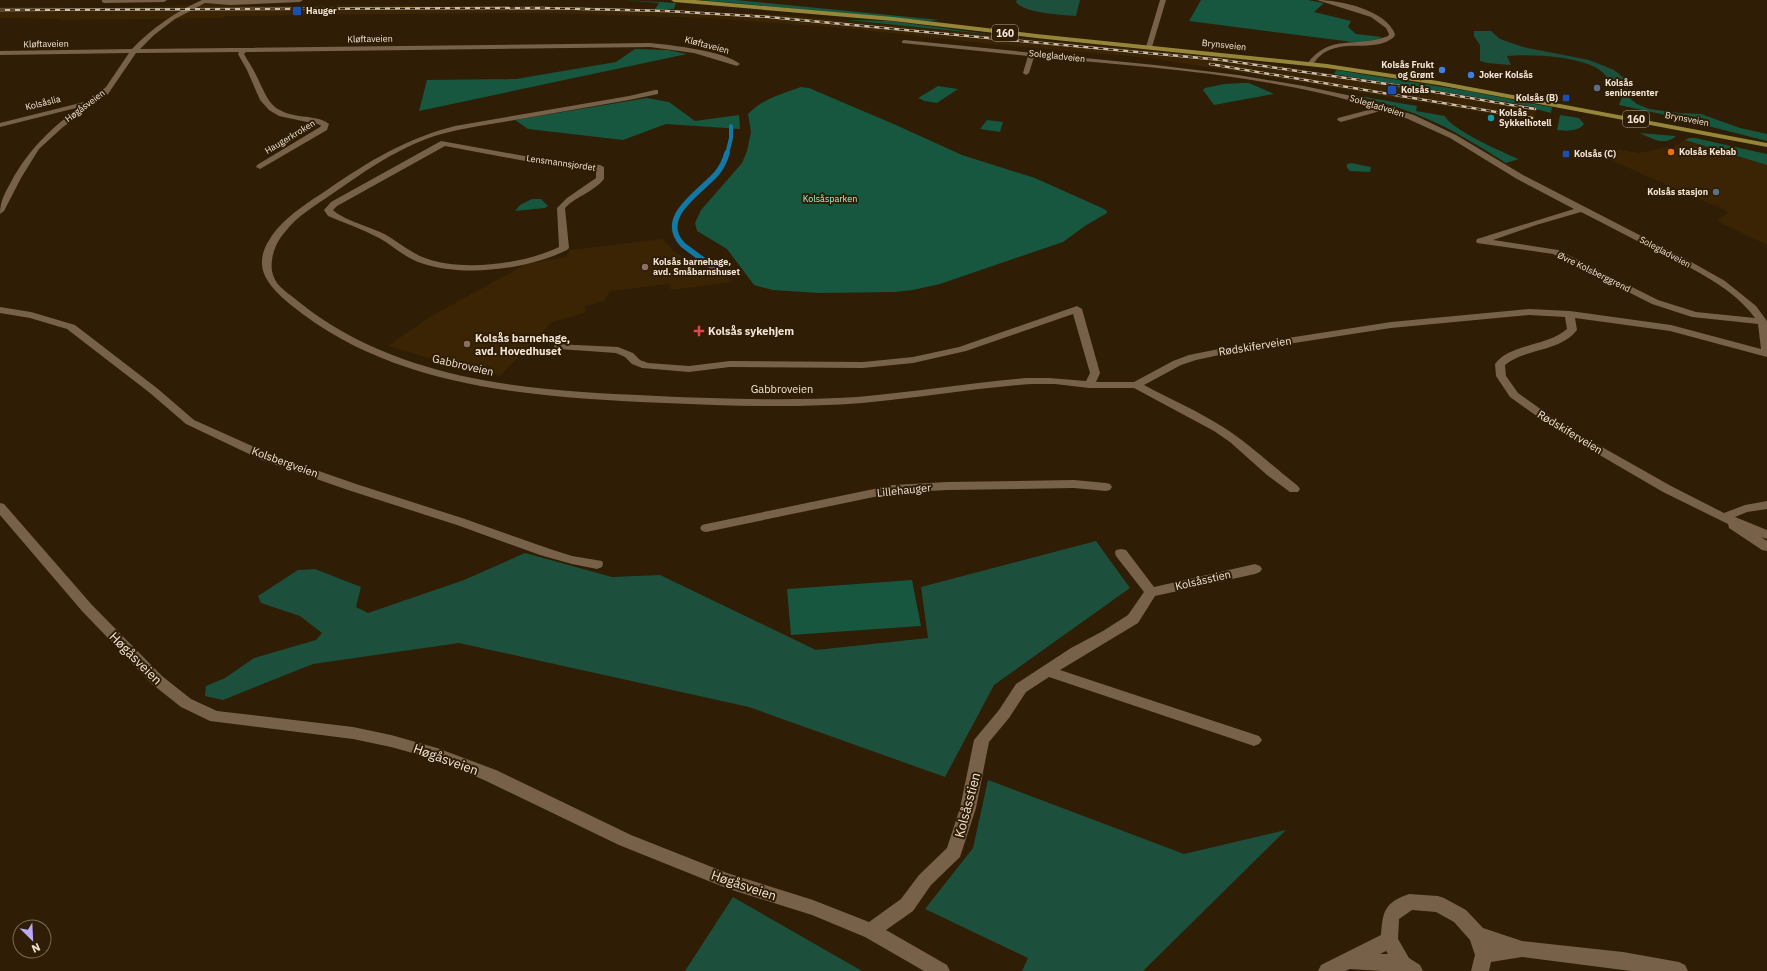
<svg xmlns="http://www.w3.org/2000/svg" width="1767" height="971" font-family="'IBM Plex Sans',sans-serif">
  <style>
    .built { fill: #3a2403 }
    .green { fill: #17563f }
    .forest { fill: #1c503c }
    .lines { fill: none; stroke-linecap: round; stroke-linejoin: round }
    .stream-far1 { stroke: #1279a7; stroke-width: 4 }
    .stream { stroke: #1279a7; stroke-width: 5.5 }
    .minor { fill: #776249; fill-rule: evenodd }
    .major { fill: #96863a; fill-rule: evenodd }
    .rail-casing { stroke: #cdbfaf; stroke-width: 2.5 }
    .rail { stroke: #2f1d05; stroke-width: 1.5; stroke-dasharray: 5; stroke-linecap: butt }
    .transit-dot { fill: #1a4fb4; stroke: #2f1d05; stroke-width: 1.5 }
    .shop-dot { fill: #3f7fe0; stroke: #2f1d05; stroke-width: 1.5 }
    .service-dot { fill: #5c6f8a; stroke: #2f1d05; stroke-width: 1.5 }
    .culture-dot { fill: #0f9aa8; stroke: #2f1d05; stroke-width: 1.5 }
    .food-dot { fill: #e8710a; stroke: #2f1d05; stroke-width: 1.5 }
    .education-dot { fill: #8d6e63; stroke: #2f1d05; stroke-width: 1.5 }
    .health-dot { fill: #e0444e; stroke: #2f1d05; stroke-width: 1.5 }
    .labels { text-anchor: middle; stroke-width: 4; stroke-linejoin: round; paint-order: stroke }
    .far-poi-label { font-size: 9px; font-weight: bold; fill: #f3e6d8; stroke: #2f1d05; text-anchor: start }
    .far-street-label { font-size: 9px; fill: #f3e6d8; stroke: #2f1d05 }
    .far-park-label { font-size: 9px; fill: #98fbd0; stroke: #2f1d05 }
    .shield { fill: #2f1d05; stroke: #b8aa99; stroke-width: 1 }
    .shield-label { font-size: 10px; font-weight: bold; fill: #f3e6d8 }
    .poi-label { font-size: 11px; font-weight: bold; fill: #f3e6d8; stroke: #2f1d05; text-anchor: start }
    .street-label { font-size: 11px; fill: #f3e6d8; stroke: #2f1d05 }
    .near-street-label { font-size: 13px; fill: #f3e6d8; stroke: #2f1d05 }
  </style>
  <rect width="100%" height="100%" fill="#2f1d05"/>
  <path class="built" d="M212,4H239L238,6L416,5L415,6L593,7L785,15L1233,58L1537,107L1534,121L1151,58L1011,46L842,28L707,18L580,14L502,13L225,16L222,18L158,19L59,20L60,19L0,18V7L111,8Z
    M1685,140L1767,165V245L1717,221L1729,212L1592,152L1608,148L1639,153L1667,147L1672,148Z
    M662,239L674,251L704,272L714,276L729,277L732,282L671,290L669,284L610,291L604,301L585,306V313L552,322L500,376L463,368L388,346L428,318L526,264L566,257L570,250Z"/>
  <path class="green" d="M624,0L676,3L674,9H655L659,3Z
    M700,0H736L940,20L929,21Z
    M1201,0H1308L1324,3L1314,12L1351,21L1348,27L1356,34L1382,37L1368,44L1189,21Z
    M847,20L891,21L995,35Z
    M635,49L668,50L687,54L419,111L427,80L516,79L616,62Z
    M1336,70L1468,91L1545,106L1552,107L1551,113L1535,109L1536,107L1334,74Z
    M1243,83H1249L1274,94L1214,105L1203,90L1205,88L1224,84Z
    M938,86L958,89L937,103L925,101L918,98Z
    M1626,86L1628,97L1637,104L1649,109L1679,113L1701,114L1740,128L1767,134V141L1696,123L1694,121L1619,105Z
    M801,87L809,88L896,125L962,155L1035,178L1102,208L1107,211V213L1085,226L1063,242L940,284L913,290L895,292L819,293L773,290L761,287L754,285L727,249L697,231L695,223L701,210L742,163L747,151L751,132L748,114C762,99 782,94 801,87Z
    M1353,95L1417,106L1416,111L1445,116C1450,129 1504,153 1519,159L1506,163C1479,146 1452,129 1423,117C1400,107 1376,101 1353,95Z
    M647,98L669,102L695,121L739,115L740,129L666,124L623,140L528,129L515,120Z
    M1560,115L1579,118L1584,124C1578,132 1565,131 1557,130Z
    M987,120L1003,122L1000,132L980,129Z
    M1639,133L1676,136C1664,147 1652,138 1639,133Z
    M1689,138H1695L1767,154V165L1685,140Z
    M1351,163L1371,167L1370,172L1350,171L1347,168V164Z
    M532,199H541L548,206L545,208L515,211L520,205Z
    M912,580L921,626L791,635L787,589Z"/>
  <path class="forest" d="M1017,0H1080L1076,16C1063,15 1023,13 1016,2Z
    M1474,31H1491L1500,39L1523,47L1589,60L1614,70L1628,81L1626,86C1604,82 1610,75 1595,67C1572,56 1532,54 1507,56L1511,65L1487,63L1480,61V45L1474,36Z
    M1096,541L1130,588L994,685L945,777L749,707L459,643L313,664L223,700L205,696L206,686L225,678L254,658L316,640L322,633L300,616L261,603L258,596L298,570L315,569L361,587L356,607L368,613L464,580L525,553L612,577L660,575L816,650L928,638L921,587Z
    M988,780L1184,854L1286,830L1143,971H1022L1028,958L925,909L973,848Z
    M733,897L862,971H685Z"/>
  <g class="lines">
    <path class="stream-far1" d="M727,154L731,138V126"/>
    <path class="stream" d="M722,274L683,245C656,217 701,192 717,173C722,167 725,160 727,153"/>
    <path class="minor" d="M102,0H167L164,2L104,3L102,2Z
      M202,0H303L300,2L230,5L205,3L175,19L154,35L140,49L650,43C671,45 725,51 740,64L737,66L694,53L650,47L246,52L244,54C249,63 254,70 258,79C269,102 271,111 299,116C308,117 322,118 329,124L327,130L260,169L256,167L257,165L320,127L321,125L279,116L269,110L260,100L247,70L238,54L239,52L136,53L108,94L63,127L39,149L21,178L4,211L0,214C0,201 5,193 11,182C28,150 51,128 80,107L0,127V123L84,102L87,103L106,87L129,53L0,55V51L132,49C152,28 175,12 202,0Z
      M1160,0H1166L1152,47L1147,48L1146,47Z
      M1317,0C1340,0 1386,10 1395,34L1394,37C1374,54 1341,37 1320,56C1317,58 1315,62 1312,65H1308L1307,64C1330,32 1357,49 1388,36L1389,34L1386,28L1371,17Z
      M904,40L1155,65L1238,75L1304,86L1347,95L1414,115L1456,135L1523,175L1686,259L1725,281L1756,306L1767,321V357L1670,331L1575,318L1577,330C1560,352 1526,348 1505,365L1506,376L1518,393L1563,425L1671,486L1724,513L1745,505L1767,501V509L1747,512L1735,517L1767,530V539L1761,537L1767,541V551L1762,550L1729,528L1728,524L1663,492L1555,429L1510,397L1496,376L1495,364C1511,343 1546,347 1567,329L1565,317L1529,315L1391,328L1229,353L1196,360L1181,365L1144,385C1170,399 1198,411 1223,427C1250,444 1273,467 1298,486L1300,489L1298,492H1290L1267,475L1230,442L1214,431L1134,388H1089L1055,384H1032C975,388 919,398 862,403C797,408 731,406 665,403C536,397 395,390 291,305C262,281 250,262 277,229C291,213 310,201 327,190C367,162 407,138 455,126L629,96L655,90H658V94L629,100C589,107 549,114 509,121C481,126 453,129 426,139C392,152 362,173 332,194C316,205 297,216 285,232C276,242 270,257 272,271C274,284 285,291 294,298C342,338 398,361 458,375C523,390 590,393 657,396C723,399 791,401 857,397C914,392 970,383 1026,378H1049L1086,381L1090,373L1073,314L966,351L913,363L863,368L730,367L689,372L642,368L632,364L625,357L616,353L559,349L555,348L554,346L555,344L618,347L633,353L640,360L648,363L689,366L730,361L863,362L913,357L959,347L1077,306L1082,309L1100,373L1096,382H1134L1173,361L1189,355L1229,347L1391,322L1529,309L1570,311L1671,325L1761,349L1758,324L1692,317L1652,304L1553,254L1477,243L1476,241L1477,239L1574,209L1517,179L1450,138L1408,119L1384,110L1341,122L1337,120L1338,118L1376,108C1266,74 1148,67 1034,57L1029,73L1026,75L1023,73L1028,56L902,43V41ZM1581,212C1605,224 1630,237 1654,250C1689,267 1732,286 1755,318L1696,312L1658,300L1558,250L1493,240L1536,225Z
      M441,141L541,159L600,165L604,167V179C594,192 576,196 565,208L569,248L567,250C527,270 460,278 418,262C403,256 392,245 379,238C362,229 345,223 328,216L324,210L331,202ZM445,146L541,164L596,169V178L567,198L557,208L559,247C524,264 462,272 425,258C408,252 396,239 380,232C369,227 340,218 333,210L337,206Z
      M0,307L31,312L75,325L158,389L194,420L270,454L356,484L465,519L550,549L572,556L602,561L603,564L602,567L597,569L572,564L540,555L457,525L348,490L262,460L186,424L150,393L67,329L30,318L0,313Z
      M1074,480L1106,483L1110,484L1112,487L1110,490L1106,491L1074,488L947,490L893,493L706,532L702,531L700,528L702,525L706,524L893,485L947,482Z
      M0,503L4,504L92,605L162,676L191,699L217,711L353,727L391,735L437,748L496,770L631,835L727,873L813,900L869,922L901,899L919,875L947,848L960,808L974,740L999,710L1016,684L1071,648L1103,631L1128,615L1144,592L1116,556L1115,553L1116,550L1121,549L1126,550L1154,587L1255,564L1260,566L1262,569L1260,572L1255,574L1155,596L1138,623L1060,670L1259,736L1262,740L1259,744L1254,746L1049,677L1026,692L1009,718L989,742L976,808L960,857L931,885L913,911L886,930L947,965L950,971H924L865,937L812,915L726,888L619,845L484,780L434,759L391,747L353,739L210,721L181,707L152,684L82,611L0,515Z
      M1409,894L1438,896L1444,898L1466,910L1483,928L1522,941L1623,952L1679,962L1685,965L1688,971H1631L1522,957L1491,962L1489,971H1471L1475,955L1470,940L1454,922L1436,912L1412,910L1399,919L1398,939L1409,958L1420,965L1423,971H1382L1350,969L1345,971H1318L1321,965L1381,935C1383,911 1384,903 1409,894ZM1386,951L1388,954H1380Z"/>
    <path class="major" d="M671,0H695L893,17L1036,34L1327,64L1438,81L1767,143V147L1438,85L1327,68L1036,38L893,21L674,2Z"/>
    <defs>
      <path id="rail" d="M0,10L542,8L667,11L769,17L1222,60L1394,85L1535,109
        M1210,64L1532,118"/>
    </defs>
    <use href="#rail" class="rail-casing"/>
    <use href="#rail" class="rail"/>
  </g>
  <g class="transit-dot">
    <rect x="292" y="6" width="10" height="10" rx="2"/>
    <rect x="1387" y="85" width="10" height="10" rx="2"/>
    <rect x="1562" y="94" width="8" height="8" rx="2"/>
    <rect x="1562" y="150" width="8" height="8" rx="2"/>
  </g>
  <g class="shop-dot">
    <circle cx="1442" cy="70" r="4"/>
    <circle cx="1471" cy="75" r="4"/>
  </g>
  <g class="service-dot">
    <circle cx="1597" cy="88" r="4"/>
    <circle cx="1716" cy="192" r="4"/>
  </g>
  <circle class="culture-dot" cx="1491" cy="118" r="4"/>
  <circle class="food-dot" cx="1671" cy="152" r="4"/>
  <g class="education-dot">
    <circle cx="645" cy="267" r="4"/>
    <circle cx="467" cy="344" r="4"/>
  </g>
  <path class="health-dot" d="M697 325h4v4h4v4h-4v4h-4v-4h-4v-4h4z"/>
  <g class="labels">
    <g class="far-poi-label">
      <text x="306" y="14">Hauger</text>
      <text x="1434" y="68" text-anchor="end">Kolsås Frukt<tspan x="1434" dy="10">og Grønt</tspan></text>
      <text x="1479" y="78">Joker Kolsås</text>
      <text x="1605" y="86">Kolsås<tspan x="1605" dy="10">seniorsenter</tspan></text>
      <text x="1401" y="93">Kolsås</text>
      <text x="1558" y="101" text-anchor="end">Kolsås (B)</text>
      <text x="1499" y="116">Kolsås<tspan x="1499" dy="10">Sykkelhotell</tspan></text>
      <text x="1679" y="155">Kolsås Kebab</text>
      <text x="1574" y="157">Kolsås (C)</text>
      <text x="1708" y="195" text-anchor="end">Kolsås stasjon</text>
      <text x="653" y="265">Kolsås barnehage,<tspan x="653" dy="10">avd. Småbarnshuset</tspan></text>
    </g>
    <g class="far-street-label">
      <text transform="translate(370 39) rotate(-1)" y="3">Kløftaveien</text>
      <text transform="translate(46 44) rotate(-1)" y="3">Kløftaveien</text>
      <text transform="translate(707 45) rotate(15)" y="3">Kløftaveien</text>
      <text transform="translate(1224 45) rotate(6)" y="3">Brynsveien</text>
      <text transform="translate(1057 56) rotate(6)" y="3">Solegladveien</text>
      <text transform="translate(43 103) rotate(-14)" y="3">Kolsåslia</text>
      <text transform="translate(85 106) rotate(-37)" y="3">Høgåsveien</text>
      <text transform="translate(1377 106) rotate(17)" y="3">Solegladveien</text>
      <text transform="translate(1687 119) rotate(11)" y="3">Brynsveien</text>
      <text transform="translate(290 137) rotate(-31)" y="3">Haugerkroken</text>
      <text transform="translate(561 163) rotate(8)" y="3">Lensmannsjordet</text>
      <text transform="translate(1665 252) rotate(28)" y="3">Solegladveien</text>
      <text transform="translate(1594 272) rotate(26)" y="3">Øvre Kolsberggrend</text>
    </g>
    <g class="far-park-label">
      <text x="830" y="202">Kolsåsparken</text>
    </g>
    <g class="shield">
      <rect x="992" y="25" width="26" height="16" rx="3"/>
      <rect x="1623" y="111" width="26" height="16" rx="3"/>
    </g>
    <g class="shield-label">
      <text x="1005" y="37">160</text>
      <text x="1636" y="123">160</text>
    </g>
    <g class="poi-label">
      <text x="708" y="335">Kolsås sykehjem</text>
      <text x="475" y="342">Kolsås barnehage,<tspan x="475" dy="13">avd. Hovedhuset</tspan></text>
    </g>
    <g class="street-label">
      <text transform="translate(1255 346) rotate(-9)" y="4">Rødskiferveien</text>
      <text transform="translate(463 365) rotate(13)" y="4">Gabbroveien</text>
      <text x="782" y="393">Gabbroveien</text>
      <text transform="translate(1570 432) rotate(31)" y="4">Rødskiferveien</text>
      <text transform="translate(285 462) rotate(20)" y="4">Kolsbergveien</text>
      <text transform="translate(904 490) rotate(-6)" y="4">Lillehauger</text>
      <text transform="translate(1203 580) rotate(-13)" y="4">Kolsåsstien</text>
    </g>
    <g class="near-street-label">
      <text transform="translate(136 658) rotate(45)" y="5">Høgåsveien</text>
      <text transform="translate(446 759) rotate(20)" y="5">Høgåsveien</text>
      <text transform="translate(967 805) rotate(-75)" y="5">Kolsåsstien</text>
      <text transform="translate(744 885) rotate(19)" y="5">Høgåsveien</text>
    </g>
  </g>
  <g transform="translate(32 939) rotate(156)"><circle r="19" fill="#2f1d05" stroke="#7d6d59"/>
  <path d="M0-3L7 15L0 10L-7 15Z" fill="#baaaf7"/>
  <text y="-6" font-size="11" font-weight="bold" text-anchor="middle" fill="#f3e6d8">N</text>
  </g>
</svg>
